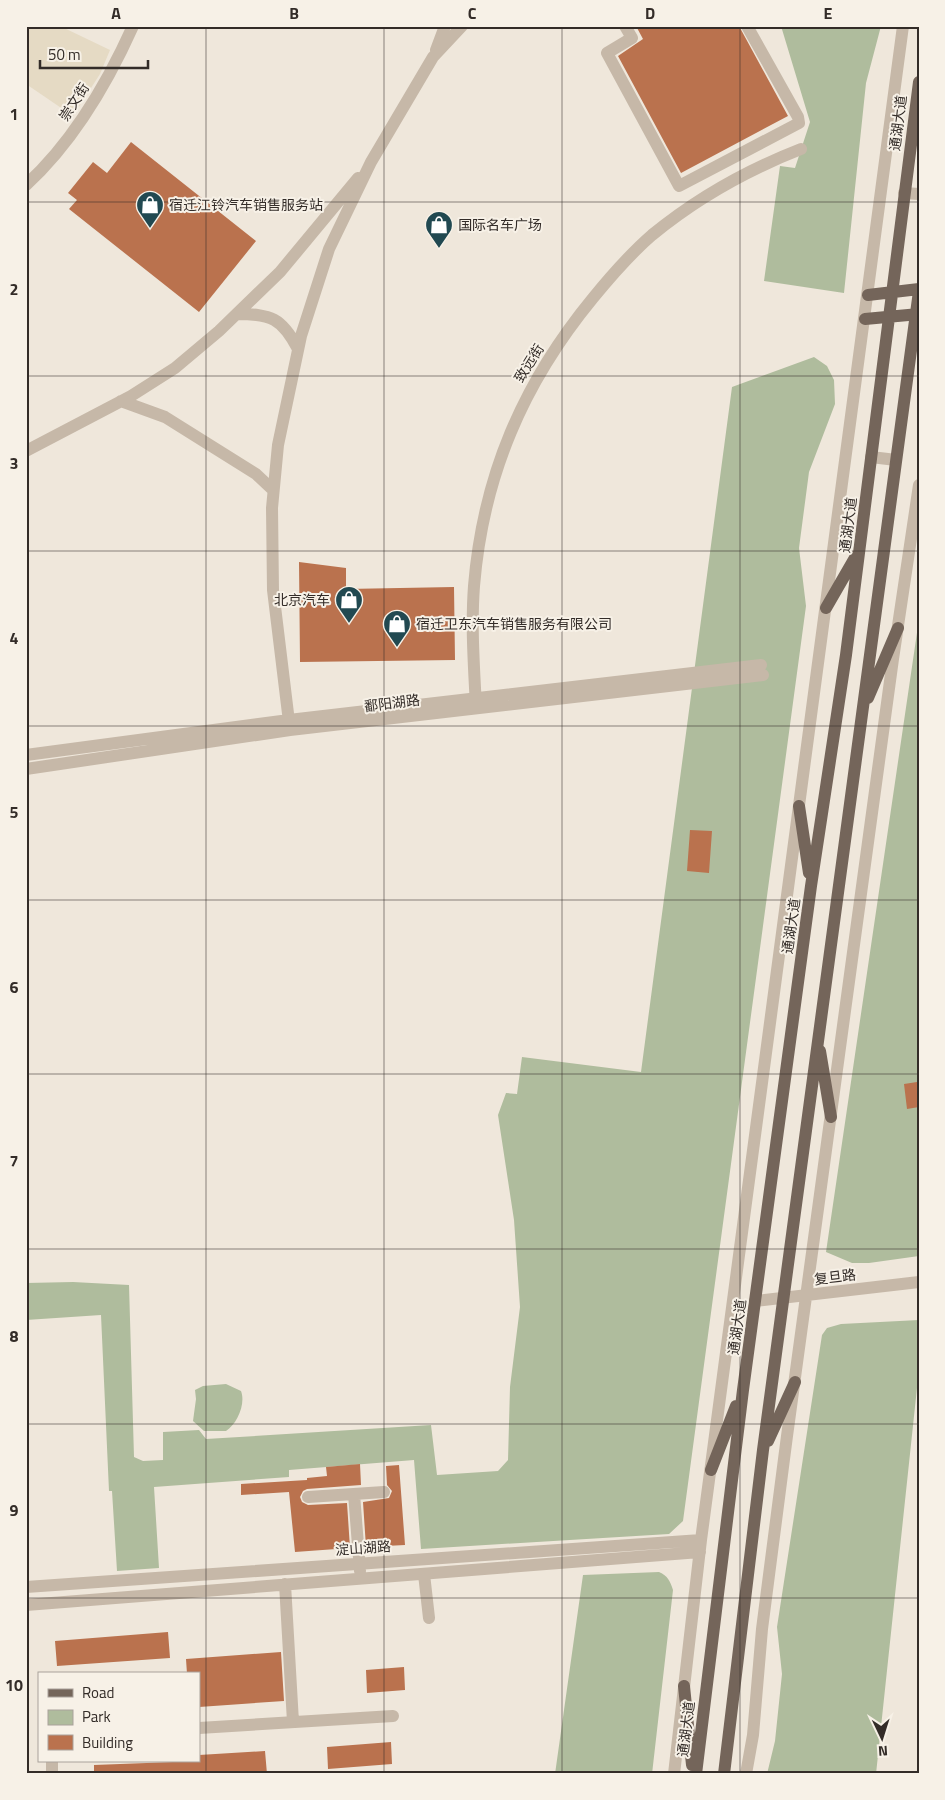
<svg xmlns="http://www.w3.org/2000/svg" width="945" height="1800" font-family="'Titillium Web','Noto Sans SC',sans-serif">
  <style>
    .green { fill: #afbc9d }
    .plaza { fill: #e5dac4 }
    .building { fill: #ba724e }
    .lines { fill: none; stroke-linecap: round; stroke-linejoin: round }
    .minor { stroke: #c6b8a8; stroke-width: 12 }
    .major { stroke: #74655a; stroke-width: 12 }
    .grid { fill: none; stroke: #332c28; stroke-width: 1; stroke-opacity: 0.55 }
    .labels { text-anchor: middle; stroke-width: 4; stroke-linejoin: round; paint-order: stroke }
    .street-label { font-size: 14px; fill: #332c28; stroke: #f7f1e7 }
    .poi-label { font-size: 14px; fill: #332c28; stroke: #f7f1e7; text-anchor: start }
    .neatline { fill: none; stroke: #332c28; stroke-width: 2 }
    .grid-label { font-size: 16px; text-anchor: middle; font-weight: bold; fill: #332c28 }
  </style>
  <rect width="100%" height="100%" fill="#efe7db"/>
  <path class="green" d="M781,26H881L866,83L844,293L764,281L780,166L795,168L810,122Z
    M814,357L827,366L834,380L835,404L809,472L799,548L806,606L683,1521L669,1534L421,1549L414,1460L289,1470V1477L154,1487L159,1568L117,1571L112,1491H109L101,1315L26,1320V1283L73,1282L129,1285L134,1457L143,1461L163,1460V1432L199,1430L206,1439L431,1425L437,1475L498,1471L508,1460L510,1387L520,1307L514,1220L498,1115L506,1093L517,1094L522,1057L641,1072L732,387Z
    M919,619V1256L869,1263H852L826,1252Z
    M919,1320V1369L876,1774H767L775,1741L782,1674L777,1627L822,1335L827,1328L841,1324Z
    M226,1384L241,1391C246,1404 237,1424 226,1431H204L193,1421L196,1399L195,1390L203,1386Z
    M659,1572C668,1576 670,1581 673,1590L652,1774H555L583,1575Z"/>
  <path class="plaza" d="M26,26H60L110,50L100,74L73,116L26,84Z"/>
  <path class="building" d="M636,26H739L788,116L681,173L618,56L643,39Z
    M131,142L256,241L199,312L69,209L77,200L68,193L93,162L107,173Z
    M299,562L346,568V589L454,587L455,660L300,662Z
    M690,830L712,831L709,873L687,871Z
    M917,1082L919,1107L907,1109L904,1084Z
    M360,1464L361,1485L307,1489L303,1491L300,1497L302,1502L308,1505L347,1503L350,1548L295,1552L289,1492L241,1495V1484L307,1480V1478L327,1476L326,1467Z
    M399,1465L405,1545L366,1547L363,1502L389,1498L392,1491L387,1485L386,1466Z
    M168,1632L170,1658L57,1666L55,1641Z
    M281,1652L284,1701L199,1707V1674H187L186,1659Z
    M404,1667L405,1690L367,1693L366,1670Z
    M391,1742L392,1764L328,1769L327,1747Z
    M265,1751L267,1774H94V1765L199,1761V1755Z"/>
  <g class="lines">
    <path class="minor" d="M625,26L632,38L607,53L679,186L799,123L798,117L747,26
      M436,50L445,26
      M26,185C73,142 107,84 133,26
      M904,193L919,194
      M237,314C271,314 282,318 298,349
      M121,401L165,417L256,474L273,490
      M26,451L131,396L175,368L219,331L280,272L358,178
      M871,457L896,460
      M476,707C474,667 471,626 474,586C483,476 523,383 593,298C611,276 630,254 652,235C697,198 747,170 801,149
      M290,730L273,590L272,508L278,445L301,336L329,249L371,162L433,57L462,26
      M26,755L289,720L761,665
      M26,769L290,730L763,675
      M755,1301L919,1282
      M354,1494L360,1571
      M308,1497L384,1492
      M424,1574L429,1618
      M285,1584L293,1722
      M26,1587L701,1540
      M26,1605L700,1552
      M199,1728L393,1716
      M52,1761V1774
      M674,1774L701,1540L903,26
      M746,1774L753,1735L762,1629L787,1436L893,659L919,485"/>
    <path class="major" d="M868,295L919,289
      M865,319L919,314
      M826,608L856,556
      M868,698L898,628
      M799,806L809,873
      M820,1051L831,1117
      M768,1441L795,1382
      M711,1470L736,1406
      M684,1686L692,1765
      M696,1774L743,1390L811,886L846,655L919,82
      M724,1774L763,1450L919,291"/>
  </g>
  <path class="grid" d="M206,26V1774M384,26V1774M562,26V1774M740,26V1774M26,202H919M26,376H919M26,551H919M26,726H919M26,900H919M26,1074H919M26,1249H919M26,1424H919M26,1598H919"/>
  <defs>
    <symbol id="shop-pin" viewBox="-11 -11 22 30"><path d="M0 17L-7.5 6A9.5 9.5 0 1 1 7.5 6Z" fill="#214951" stroke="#f7f1e7"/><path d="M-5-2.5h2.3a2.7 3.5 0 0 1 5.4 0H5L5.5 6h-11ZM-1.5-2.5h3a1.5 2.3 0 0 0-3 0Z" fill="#fff"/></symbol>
  </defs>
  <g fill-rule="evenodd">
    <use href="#shop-pin" x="134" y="189" width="32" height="43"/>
    <use href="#shop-pin" x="423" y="209" width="32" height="43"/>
    <use href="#shop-pin" x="333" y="584" width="32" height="43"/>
    <use href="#shop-pin" x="381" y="608" width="32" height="43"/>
  </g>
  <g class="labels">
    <g class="street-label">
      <text transform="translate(74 102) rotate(-57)" y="5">崇文街</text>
      <text transform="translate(898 123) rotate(-83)" y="5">通湖大道</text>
      <text transform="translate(529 363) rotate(-58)" y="5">致远街</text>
      <text transform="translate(848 525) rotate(-83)" y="5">通湖大道</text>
      <text transform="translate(392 703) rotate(-7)" y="5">鄱阳湖路</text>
      <text transform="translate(791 926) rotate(-82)" y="5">通湖大道</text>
      <text transform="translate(835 1277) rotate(-7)" y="5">复旦路</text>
      <text transform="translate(737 1327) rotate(-82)" y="5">通湖大道</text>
      <text transform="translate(363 1548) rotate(-4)" y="5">淀山湖路</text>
      <text transform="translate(686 1729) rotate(-83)" y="5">通湖大道</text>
    </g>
    <g class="poi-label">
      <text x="169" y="210">宿迁江铃汽车销售服务站</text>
      <text x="458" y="230">国际名车广场</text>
      <text x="330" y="605" text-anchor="end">北京汽车</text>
      <text x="416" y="629">宿迁卫东汽车销售服务有限公司</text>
    </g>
  </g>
  <rect width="945" height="1800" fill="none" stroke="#f7f1e7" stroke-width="55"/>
  <rect x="38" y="1672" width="162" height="90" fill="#f7f1e7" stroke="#a9a29b"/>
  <rect x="48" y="1689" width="25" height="8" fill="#74655a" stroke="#a9a29b"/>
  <text x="82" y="1698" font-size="15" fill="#332c28">Road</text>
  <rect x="48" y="1710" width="25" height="15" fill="#afbc9d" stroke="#a9a29b"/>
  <text x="82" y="1722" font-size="15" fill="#332c28">Park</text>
  <rect x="48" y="1735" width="25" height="15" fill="#ba724e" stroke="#a9a29b"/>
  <text x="82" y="1748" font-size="15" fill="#332c28">Building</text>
  <g transform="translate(882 1738) rotate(176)" stroke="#f7f1e7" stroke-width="4" paint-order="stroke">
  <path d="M0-4L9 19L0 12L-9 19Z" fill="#332c28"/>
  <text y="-8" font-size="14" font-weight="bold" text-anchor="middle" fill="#332c28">N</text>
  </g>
  <path d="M40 60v8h108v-8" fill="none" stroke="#332c28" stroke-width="2.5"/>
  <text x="48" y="60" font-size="15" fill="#332c28" stroke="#f7f1e7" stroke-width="4" paint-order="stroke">50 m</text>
  <rect x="28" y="28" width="890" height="1744" class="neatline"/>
  <g class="grid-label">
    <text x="116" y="19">A</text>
    <text x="294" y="19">B</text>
    <text x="472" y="19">C</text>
    <text x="650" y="19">D</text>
    <text x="828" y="19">E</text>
    <text x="14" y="120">1</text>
    <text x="14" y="295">2</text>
    <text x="14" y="469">3</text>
    <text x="14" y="644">4</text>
    <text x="14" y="818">5</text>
    <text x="14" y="993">6</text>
    <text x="14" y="1167">7</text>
    <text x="14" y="1342">8</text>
    <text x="14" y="1516">9</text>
    <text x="14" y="1691">10</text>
  </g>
</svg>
